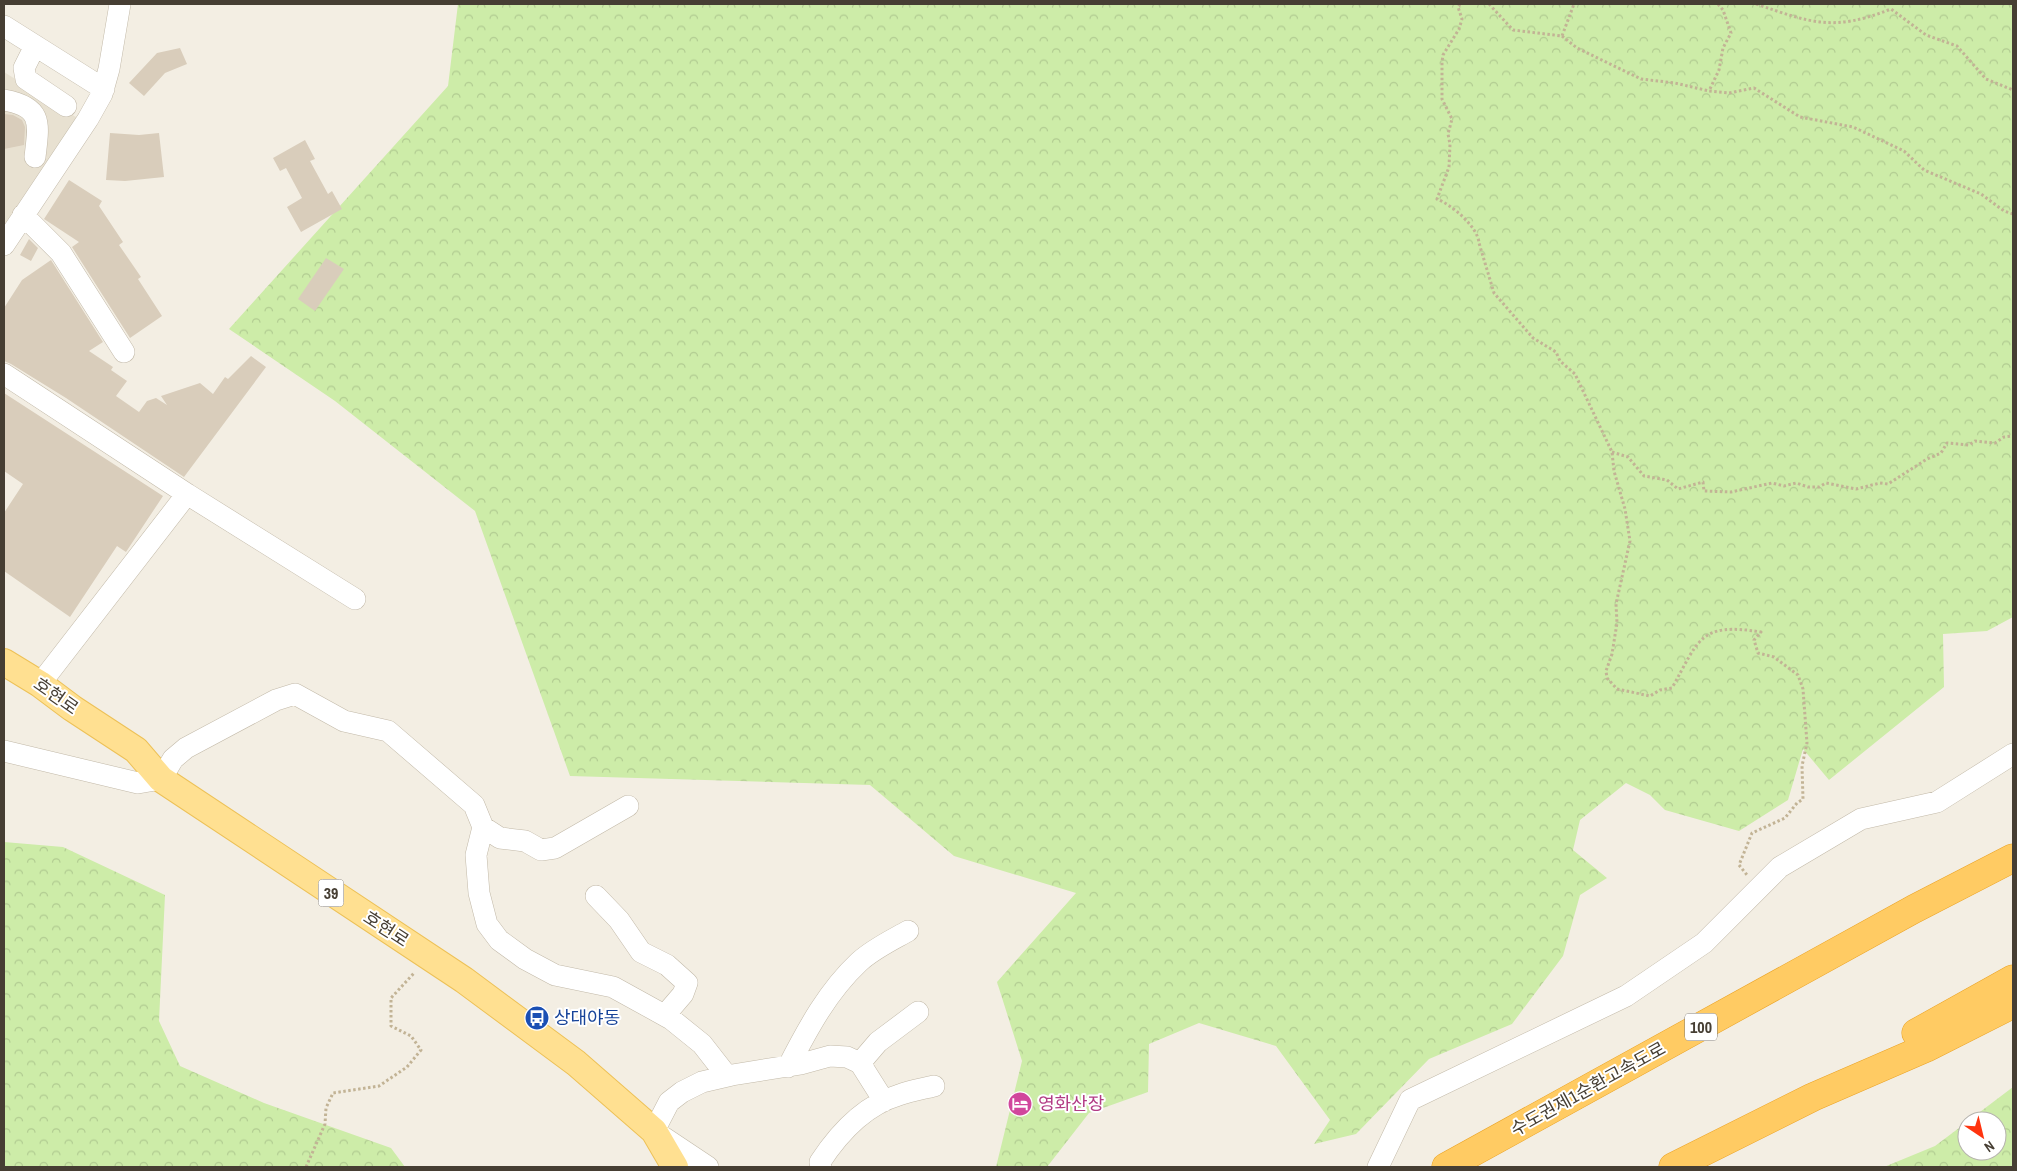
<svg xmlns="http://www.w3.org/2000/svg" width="2017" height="1171" font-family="'Archivo Narrow','Noto Sans KR',sans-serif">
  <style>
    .residential { fill: #e8e1d1 }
    .forest { fill: url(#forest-crowns) }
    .building { fill: #d9cdbb }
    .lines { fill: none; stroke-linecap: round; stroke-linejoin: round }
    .minor-casing { stroke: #c2b9a8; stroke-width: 22 }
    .major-casing { stroke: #edc157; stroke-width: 28 }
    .highway-casing { stroke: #eaa326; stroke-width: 29 }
    .path { stroke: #c2b395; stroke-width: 3; stroke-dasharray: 2.5 2.5; stroke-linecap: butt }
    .minor { stroke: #fff; stroke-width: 21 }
    .major { stroke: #ffe091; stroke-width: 26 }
    .highway { stroke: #ffcb63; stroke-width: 28 }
    .labels { text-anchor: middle; stroke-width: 4; stroke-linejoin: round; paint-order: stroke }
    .shield { fill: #fff; stroke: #7e7870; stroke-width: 1 }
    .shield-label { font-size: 16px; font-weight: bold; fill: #463e33 }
    .street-label { font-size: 18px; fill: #463e33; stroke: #fff }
    .transit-label { font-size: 18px; fill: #164399; stroke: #fff; text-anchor: start }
    .hotel-label { font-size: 18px; fill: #b23c85; stroke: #fff; text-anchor: start }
  </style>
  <defs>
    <pattern id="forest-crowns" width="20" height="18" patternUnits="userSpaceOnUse" patternTransform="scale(1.25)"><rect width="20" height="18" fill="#cdeca8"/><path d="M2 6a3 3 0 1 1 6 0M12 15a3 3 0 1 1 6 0" fill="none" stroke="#b1cb91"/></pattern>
  </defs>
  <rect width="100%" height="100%" fill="#f3eee3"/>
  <path class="residential" d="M4,72L79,119L4,237Z"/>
  <path class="forest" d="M458,4H2013V617L1987,631L1943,634L1944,687L1829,780L1803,749L1788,800L1739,831L1665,810L1650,795L1626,783L1580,820L1573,850L1607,878L1580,895L1563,956L1512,1024L1429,1059L1356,1134L1314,1144L1330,1120L1276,1046L1199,1023L1149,1044L1148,1092L1089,1113L1047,1167H996L1022,1061L997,982L1076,893L954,856L870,785L570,776L475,511L335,401L229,329L448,86Z
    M4,842L63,847L165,895L159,1021L180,1066L264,1103L391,1148L405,1167H4Z
    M2013,1087V1167H1884L1935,1146L1967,1122V1151H1997V1121H1968Z"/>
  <path class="building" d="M180,48L187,64L165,73L144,96L129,83L157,53Z
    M4,114L13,115L22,120L25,127L24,145L4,149Z
    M110,133L139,135L159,133L164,177L125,181L106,180Z
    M305,140L315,159L310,161L328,194L332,191L342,209L301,232L287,207L302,198L286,168L280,171L273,158Z
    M69,180L102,201L99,206L123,242L119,245L141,277L138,279L162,316L130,338L72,247L79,242L44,219Z
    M29,239L38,248L31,261L20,255Z
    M326,258L344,269L315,311L298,299Z
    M51,260L103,342L89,351L113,367L111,370L127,381L116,396L139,412L147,401L156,398L167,405L161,396L200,383L213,394L225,377L228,379L251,356L266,367L184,477L66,398L11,364L4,361V308L22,280Z
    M4,393L163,496L126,552L117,546L70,617L4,571V513L23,484L4,471Z"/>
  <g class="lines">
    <defs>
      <path id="minor" d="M4,26L104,89
        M35,46L24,68L26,79L66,106
        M4,100C43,107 39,123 35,157
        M23,215L61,253L124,352
        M4,245L88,119L102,94L109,69L120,4
        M4,374L187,494L40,684
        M187,494L355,599
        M4,751L138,783L161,779L173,759L186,748L276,700L295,694L344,721L388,731L474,805L483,827L476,855L479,893L487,924L499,940L525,959L555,975L613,987L671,1019L702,1044L727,1076
        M483,827L500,838L525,841L541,850L555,848L628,806
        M596,896L619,920L641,952L667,965L687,983L683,994L665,1015
        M860,1063L878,1042L918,1012
        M788,1067C808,1028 828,991 859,962C873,949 892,940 908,931
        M708,1167L654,1131L669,1102L682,1092L702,1082L732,1075L801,1064L830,1056L847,1057L860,1063L884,1101
        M821,1167L820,1162C839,1133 865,1105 899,1095C910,1091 922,1089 934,1086
        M1378,1167L1410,1100L1626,996L1704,943L1780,867L1861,819L1937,802L2013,754"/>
      <path id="major" d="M4,662L40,684L72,708L136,750L161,779L464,980L576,1063L654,1131L675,1167"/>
      <path id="highway" d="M1916,1033L2013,979
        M1446,1167L1914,909L2013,858
        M1673,1167L1813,1097L1926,1048L2013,1004"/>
    </defs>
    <use href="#minor" class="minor-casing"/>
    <use href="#major" class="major-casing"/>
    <use href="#highway" class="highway-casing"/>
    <path class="path" d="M1460,4L1458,7L1462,19L1459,29L1443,55L1442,62V99L1452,119L1448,134L1450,144L1449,167L1437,199C1452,205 1478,227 1479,243L1494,293L1533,338L1556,352L1560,361L1575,374L1612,452L1614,471L1625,509L1630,541L1616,604L1617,623L1612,654L1606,671L1607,678L1617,689L1650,696L1660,690L1672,688C1699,640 1699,622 1761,632L1754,640L1758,653L1774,657L1798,675L1803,689L1807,743L1802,766L1803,799L1797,803L1785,818L1752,833L1739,865L1747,875
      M1489,4L1513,30L1562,36L1574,4
      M1718,4L1723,10L1731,33L1723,48L1719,70L1709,91L1729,93L1754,88L1800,117L1853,127L1904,151L1924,170L1981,194L2004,211L2013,214
      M1756,4C1812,23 1833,32 1891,9L1926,35L1957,46L1986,79L2013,90
      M1562,36L1577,48L1641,79L1675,83L1709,91
      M1612,452L1628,457L1644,476L1667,480L1678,489L1703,482L1704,491L1731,492L1772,483L1784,486L1796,483L1808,487H1819L1826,483L1856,489L1880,483L1888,484L1927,459L1941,453L1947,443L1969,445L1975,441L1995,443L2004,437L2013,436
      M306,1167L325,1124L326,1108L333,1093L379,1086L407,1067L421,1050L411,1036L391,1026V998L415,972"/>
    <use href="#minor" class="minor"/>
    <use href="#major" class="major"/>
    <use href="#highway" class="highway"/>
  </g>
  <defs>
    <symbol id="bus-disc" viewBox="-11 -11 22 22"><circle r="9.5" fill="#1a4fb4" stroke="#fff"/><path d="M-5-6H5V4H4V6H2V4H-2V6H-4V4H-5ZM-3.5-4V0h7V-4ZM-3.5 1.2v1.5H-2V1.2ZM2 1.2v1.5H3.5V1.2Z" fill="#fff"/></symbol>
    <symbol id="hotel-disc" viewBox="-11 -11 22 22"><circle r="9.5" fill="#d1479c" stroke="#fff"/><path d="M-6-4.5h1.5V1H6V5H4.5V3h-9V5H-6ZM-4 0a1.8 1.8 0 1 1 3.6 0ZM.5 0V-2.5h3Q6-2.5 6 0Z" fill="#fff"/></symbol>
  </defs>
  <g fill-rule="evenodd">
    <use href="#bus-disc" x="523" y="1004" width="28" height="28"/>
    <use href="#hotel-disc" x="1006" y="1090" width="28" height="28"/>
  </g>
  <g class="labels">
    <g class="shield">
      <rect x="318.5" y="879.5" width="25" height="27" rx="4"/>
      <rect x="1685" y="1013.5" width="32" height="27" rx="4"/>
    </g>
    <g class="shield-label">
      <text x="331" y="899">39</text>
      <text x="1701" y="1033">100</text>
    </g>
    <g class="street-label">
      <text transform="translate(56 696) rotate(35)" y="6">호현로</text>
      <text transform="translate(386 929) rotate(33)" y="6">호현로</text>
      <text transform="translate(1588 1089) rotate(-29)" y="6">수도권제1순환고속도로</text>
    </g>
    <g class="transit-label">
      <text x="554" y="1024">상대야동</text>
    </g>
    <g class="hotel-label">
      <text x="1038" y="1110">영화산장</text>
    </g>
  </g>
  <rect width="2017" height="1171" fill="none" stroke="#463e33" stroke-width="10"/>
  <g transform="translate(1982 1136) rotate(145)"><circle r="24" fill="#ffffff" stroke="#b5b2ad"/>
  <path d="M0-4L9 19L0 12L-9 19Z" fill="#ff340f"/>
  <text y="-8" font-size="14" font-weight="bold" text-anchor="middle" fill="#463e33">N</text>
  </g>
</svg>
